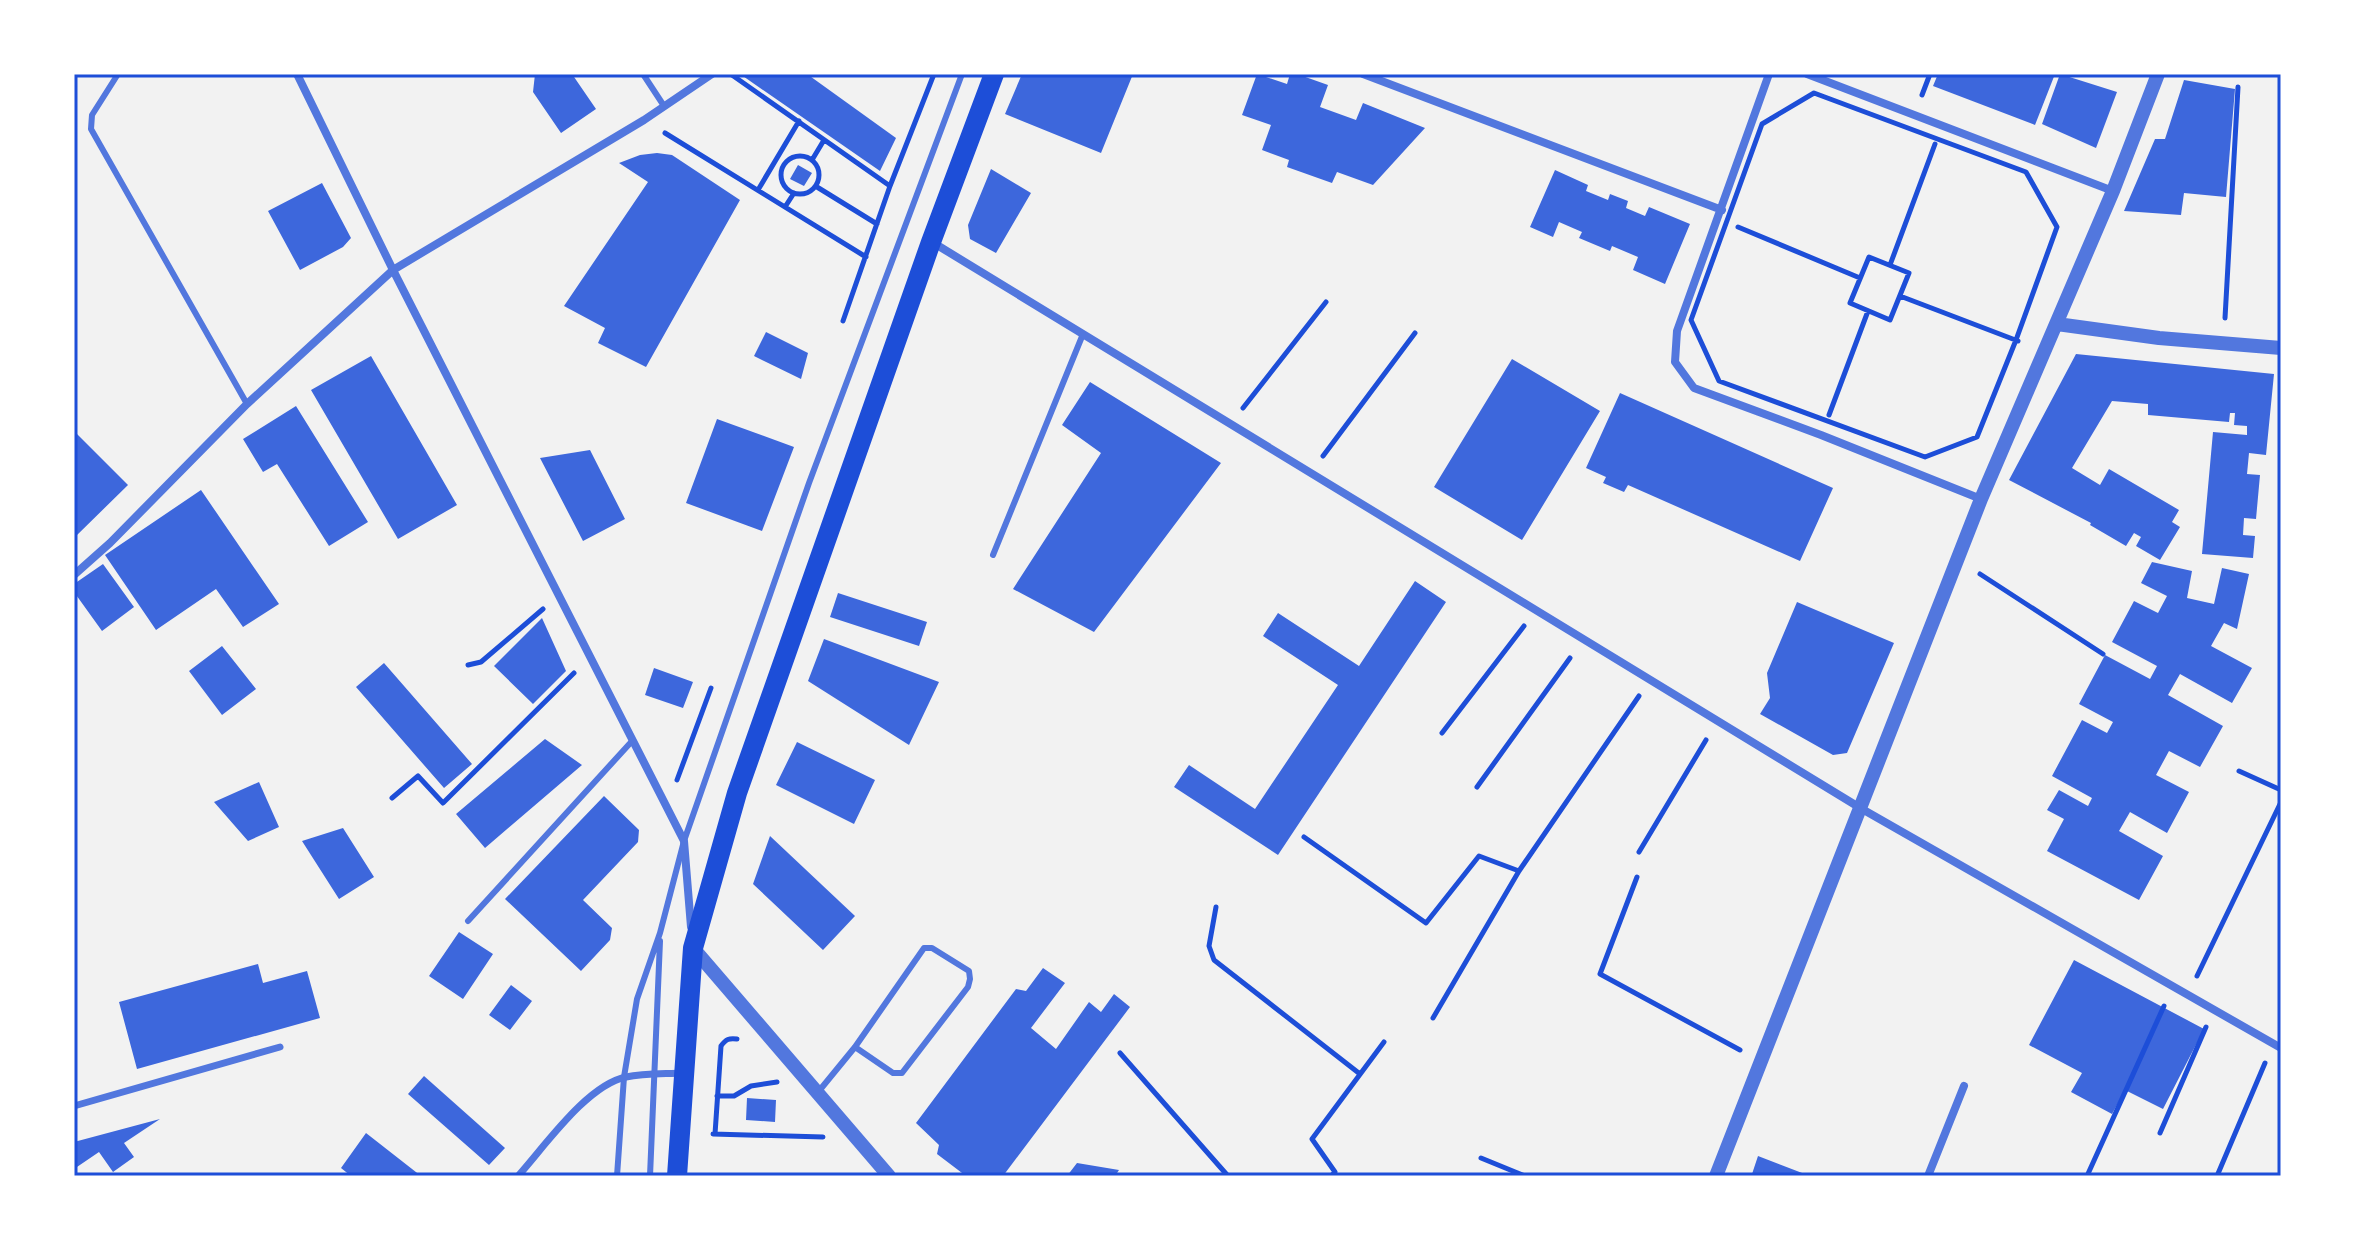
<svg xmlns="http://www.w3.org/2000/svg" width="2355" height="1250" font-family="Mulish,sans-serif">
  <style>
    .building { fill: #3d67dc }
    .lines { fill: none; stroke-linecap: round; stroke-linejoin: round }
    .path { stroke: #1d4ed8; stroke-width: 5 }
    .service { stroke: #5277de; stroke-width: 6 }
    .pedestrian { stroke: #5277de; stroke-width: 7 }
    .minor { stroke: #5277de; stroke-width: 8 }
    .tertiary { stroke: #5277de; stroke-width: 14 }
    .primary { stroke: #1d4ed8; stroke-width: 20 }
    .neatline { fill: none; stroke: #1d4ed8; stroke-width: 3 }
  </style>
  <rect width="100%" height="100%" fill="#f2f2f2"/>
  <path class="building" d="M535,74H572L596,109L561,133L533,92Z
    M740,74H807L896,138L880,171Z
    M1022,74H1133L1101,153L1005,114Z
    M1257,74L1287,84L1290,74H1297L1328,85L1320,107L1356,120L1363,103L1425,128L1373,185L1337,172L1332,183L1287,167L1289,160L1262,150L1271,125L1242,115Z
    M1938,74H2055L2035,125L1933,86Z
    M2060,74L2117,92L2096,148L2042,124Z
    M2184,80L2235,89L2226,197L2184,193L2181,215L2124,211L2155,139H2165Z
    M657,153L672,155L740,200L646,367L598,343L605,328L564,306L648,182L619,163L640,155Z
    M798,165L812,173L804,186L790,179Z
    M991,169L1031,193L996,253L970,239L968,225Z
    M1555,170L1588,185L1586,191L1608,200L1610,194L1628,201L1626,208L1645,216L1649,207L1690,224L1665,284L1633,270L1638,257L1612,246L1610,251L1579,238L1582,232L1559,222L1553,237L1530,227Z
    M322,183L351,238L343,247L300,270L268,211Z
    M766,332L808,353L801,379L754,356Z
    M2076,354L2274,374L2266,455L2249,453L2247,474L2260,475L2256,519L2244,518L2243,535L2255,536L2253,558L2202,554L2213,432L2247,435V426L2234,425L2235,413H2230L2229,422L2148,415V404L2112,401L2072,468L2100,485L2109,469L2179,510L2172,522L2180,527L2160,560L2136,546L2141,537L2134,533L2126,546L2090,525L2091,523L2009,480Z
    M371,356L457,505L398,539L311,390Z
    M1512,359L1600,411L1522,540L1434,487Z
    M1090,382L1221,463L1094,632L1013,589L1101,453L1062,425Z
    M1620,393L1833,488L1800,561L1628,485L1624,492L1603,483L1606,477L1586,468Z
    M296,406L368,522L329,546L277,464L263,472L243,439Z
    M717,419L794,447L762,531L686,503Z
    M74,431L128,485L74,538Z
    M590,450L625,519L583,541L540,458Z
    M201,490L279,604L243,627L216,589L156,630L105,555Z
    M2152,562L2192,571L2187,598L2214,604L2222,568L2249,574L2237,629L2224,623L2211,646L2252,668L2232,703L2180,674L2168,695L2223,726L2200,767L2169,751L2156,775L2189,792L2167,833L2130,812L2119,831L2163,856L2139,900L2047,851L2064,819L2047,810L2059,790L2088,806L2092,798L2052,776L2082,720L2107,733L2113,722L2079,704L2105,655L2150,679L2157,666L2112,642L2134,601L2158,613L2167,596L2141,583Z
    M103,564L134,607L102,631L74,592V584Z
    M1415,581L1446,602L1278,855L1174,787L1189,765L1255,809L1338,685L1263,636L1278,613L1359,666Z
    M838,593L927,622L919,646L830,617Z
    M1797,602L1894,643L1847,753L1833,755L1760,714L1770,698L1767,673Z
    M542,618L566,671L533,704L494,666Z
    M824,639L939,682L909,745L808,681Z
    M222,646L256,689L222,715L189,671Z
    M384,663L472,764L444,788L356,687Z
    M654,668L693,682L683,708L645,695Z
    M545,739L582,765L485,848L456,814Z
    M797,742L875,780L854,824L776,785Z
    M259,782L279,827L248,841L214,802Z
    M604,796L639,830L638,842L583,900L612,928L610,940L581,971L505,899Z
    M343,828L374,877L339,899L302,841Z
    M770,836L855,916L823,950L753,884Z
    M459,932L493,954L463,999L429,976Z
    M2074,960L2204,1029L2163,1109L2125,1090L2112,1114L2071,1092L2082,1073L2029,1045Z
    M258,964L263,983L307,971L320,1018L137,1069L119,1002Z
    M1043,968L1065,983L1031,1028L1056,1049L1089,1002L1101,1012L1114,994L1130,1007L1003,1176H966L937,1154L939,1145L916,1123L1016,989L1026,991Z
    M511,985L532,1001L510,1030L489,1015Z
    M424,1076L505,1148L489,1165L408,1094Z
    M747,1098L776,1100L775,1122L746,1120Z
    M160,1119L124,1143L134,1157L113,1172L99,1152L74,1169V1142Z
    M366,1133L421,1176H351L341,1168Z
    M1758,1156L1810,1176H1757L1752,1174Z
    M1077,1163L1119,1170L1115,1176H1067Z"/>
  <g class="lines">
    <path class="path" d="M732,75L890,186
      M1814,93L2026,172L2057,227L2016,340L1977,437L1925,457L1719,381L1691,320L1762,124Z
      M1922,95L1930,74
      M665,133L866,257
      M781 175a19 19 0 1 1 38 0a19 19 0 1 1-38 0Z
      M812,160L824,140
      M817,187L877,224
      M758,190L799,121
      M785,207L794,193
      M1738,227L1860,278
      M1869,257L1909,273L1890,320L1850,303Z
      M1890,265L1935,144
      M1900,296L2018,341
      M2225,318L2238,87
      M843,321L890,186L934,74
      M1243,408L1326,302
      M1829,415L1868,311
      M1323,456L1415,333
      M1980,574L2103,654
      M468,665L481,662L543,609
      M1442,733L1524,626
      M2239,771L2281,790
      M677,780L711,688
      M1477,787L1570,658
      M392,798L418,776L443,803L574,673
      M1304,837L1426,923L1479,856L1519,871
      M1639,852L1706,740
      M1637,877L1600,974L1740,1050
      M1216,907L1209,946L1214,960L1360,1074
      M2197,976L2281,802
      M1433,1018L1519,871L1639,696
      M1120,1053L1228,1176
      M717,1096H734L751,1086L777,1082
      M2160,1133L2206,1027
      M713,1134L823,1137
      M715,1134L721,1046C726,1039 729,1038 737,1039
      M1481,1158L1525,1176
      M1331,1176L1335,1172L1312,1139L1384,1042
      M2087,1176L2164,1006
      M2217,1176L2265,1063"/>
    <path class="service" d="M118,74L92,115L91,129L247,404
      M643,74L664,106
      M993,555L1083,334
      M468,921L633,740
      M819,1091L855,1047L924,948H932L969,971L970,979L968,987L902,1073H893L855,1047
      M617,1176L624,1077L637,999L660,933L684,841L809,483L962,74
      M650,1176L660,941"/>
    <path class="pedestrian" d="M74,1106L280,1047
      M518,1176C545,1146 587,1085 626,1077C644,1073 664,1074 682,1073"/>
    <path class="minor" d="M297,74L393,270L684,841L691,927
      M1363,74L1722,210
      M1769,74L1677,331L1675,362L1694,388L1821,435L1981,499
      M1807,74L2113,191
      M932,242L1862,809L2281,1048
      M74,575L110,543L247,404L393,270L644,120L712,74
      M1928,1176L1964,1086"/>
    <path class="tertiary" d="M2057,324L2159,338L2281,348
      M693,948L889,1176
      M1716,1176L1981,499L2113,191L2158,74"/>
    <path class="primary" d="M677,1176L693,948L737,793L931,242L994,74"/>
  </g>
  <rect width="2355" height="1250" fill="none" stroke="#ffffff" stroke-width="152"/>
  <rect x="76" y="76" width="2203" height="1098" class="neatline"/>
</svg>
